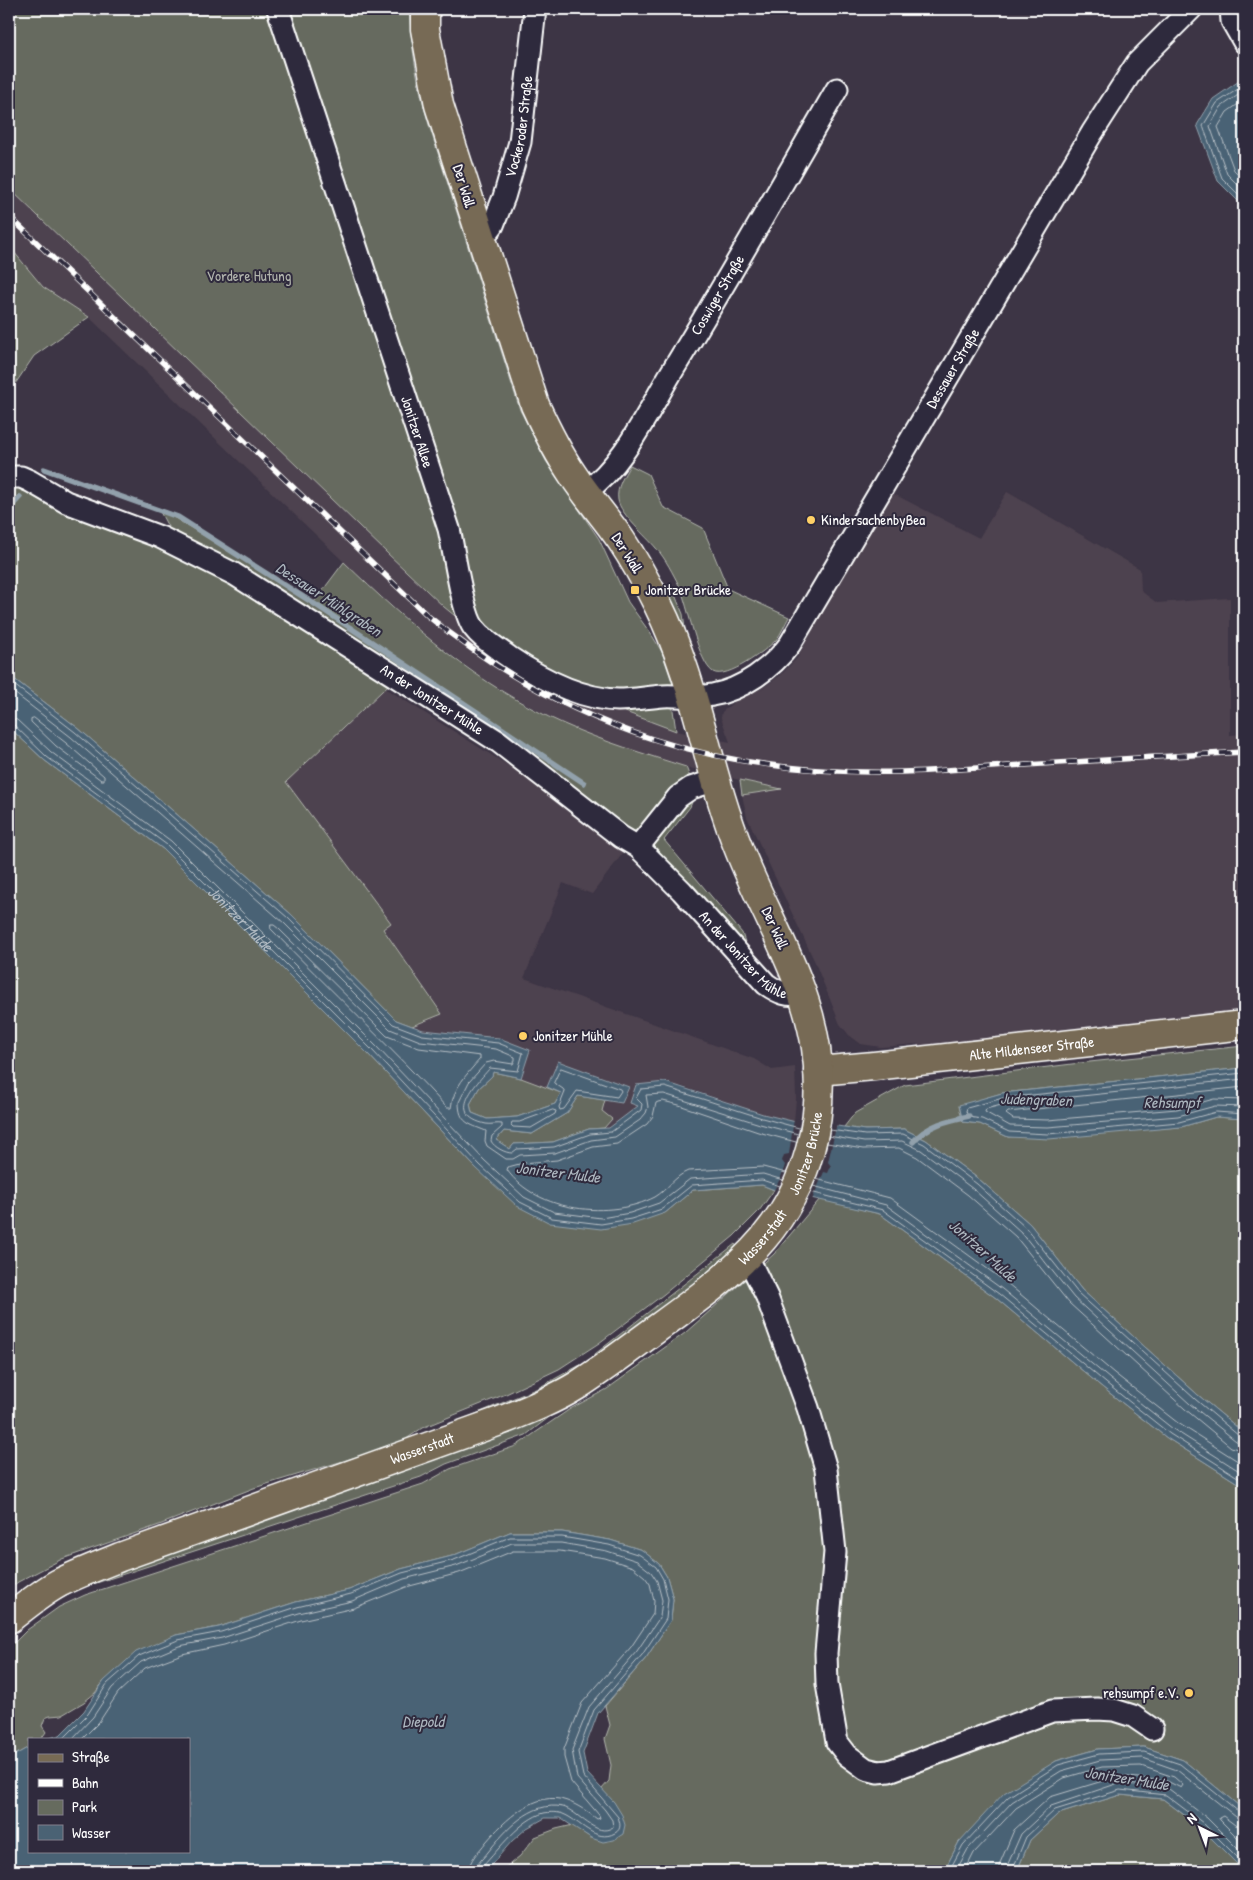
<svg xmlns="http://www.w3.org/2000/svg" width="1253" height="1880" font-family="'Patrick Hand',sans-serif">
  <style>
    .built { fill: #4e424f }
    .green { fill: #666b5e; stroke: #b2b5ae }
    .water { fill: #4a6274; stroke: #92a1ac }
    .pier { fill: #3d3545 }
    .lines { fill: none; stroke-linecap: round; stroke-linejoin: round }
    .shore { stroke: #b7c0c7; stroke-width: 1 }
    .stream { stroke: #92a1ac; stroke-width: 5.5 }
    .minor-casing { stroke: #fff; stroke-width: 25 }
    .major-casing { stroke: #fff; stroke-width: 31 }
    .minor { stroke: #2f2a3d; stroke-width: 21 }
    .major { stroke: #776a54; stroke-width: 28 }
    .rail-casing { stroke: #fff; stroke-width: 5.5 }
    .rail { stroke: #2f2a3d; stroke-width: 4; stroke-dasharray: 11; stroke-linecap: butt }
    .poi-dot { fill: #ffd166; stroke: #2f2a3d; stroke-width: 2 }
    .labels { text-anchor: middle; stroke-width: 4; stroke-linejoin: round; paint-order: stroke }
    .street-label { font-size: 15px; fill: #fff; stroke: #2f2a3d }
    .park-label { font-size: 15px; fill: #b2b5ae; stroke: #2f2a3d }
    .poi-label { font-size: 15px; fill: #fff; stroke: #2f2a3d; text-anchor: start }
    .water-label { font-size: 16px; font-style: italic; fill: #aeb8c0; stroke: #2f2a3d }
  </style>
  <rect width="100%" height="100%" fill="#3d3545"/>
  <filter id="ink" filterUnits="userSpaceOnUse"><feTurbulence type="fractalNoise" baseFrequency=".02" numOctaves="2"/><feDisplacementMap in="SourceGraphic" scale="10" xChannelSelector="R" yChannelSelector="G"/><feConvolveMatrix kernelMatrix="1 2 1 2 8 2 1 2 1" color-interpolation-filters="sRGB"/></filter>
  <g filter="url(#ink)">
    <path class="built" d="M9,188L444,607L504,656L676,731L730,742L721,718L722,712L734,702L764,687L781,675L798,657L886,490L979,538L1007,492L1140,569L1141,591L1157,603L1230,598V735L1244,734V1009L975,1047L924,1049L917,1044L881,1047L861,1044L849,1035L840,1024L814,960L747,817L742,795L780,788L740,780L686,767L618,747L562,724L495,687L432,641L368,585L89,317L43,287L9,246Z
      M385,688L566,802L623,853L592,894L563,883L524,978L754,1059L772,1070L795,1067L796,1098L794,1122L763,1114L681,1086L638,1106L609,1128H604L612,1119L602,1111L605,1100L622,1103L629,1087L558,1061L547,1087L521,1078L526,1064L412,1026L442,1014L383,929L285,782Z"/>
    <path class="green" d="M9,9H270L449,551L465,624L444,607L387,553L9,188Z
      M284,9H409C412,51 417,84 429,125L520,410L546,461L599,539L628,602L653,637L662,652L674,688L592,693L484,635Z
      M9,246L43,287L89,317L34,356L9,393Z
      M630,465L648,474L663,507L703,528L728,589L789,617C785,624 781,634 776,640C766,650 727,680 713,672C698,662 688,606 680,587C673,574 666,559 656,548C647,537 620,514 618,500C616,487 624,476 630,465Z
      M30,485L174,538L158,508L314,602L344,562C409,625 480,687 564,724C604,742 645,754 686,767L691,780L644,828L635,831L625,829L401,673L286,782L391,923L383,929L442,1014L412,1026L396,1020L292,915L78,728L9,675V487Z
      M675,595L683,614L688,650L666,600Z
      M588,698L672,703L676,731Z
      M9,727L44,760L163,849L368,1054L476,1168L665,1213L693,1190L762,1185L774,1190L759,1211L734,1236L664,1294L599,1343L559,1369L506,1394L422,1428L399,1444L254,1488L159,1525L62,1559L18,1582L9,1589Z
      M740,780L782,789L742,795Z
      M689,799L692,802L690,807L664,840L742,933L751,961L652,855L650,842Z
      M1244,1046V1068L1002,1093L959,1106L963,1122L980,1124L1008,1137L1181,1127L1216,1117L1244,1119V1433L1198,1395L1082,1290L1030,1224L980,1180L926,1140L904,1129L865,1130L844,1127L855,1113L905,1085L1080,1063Z
      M493,1072L521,1078L561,1093L555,1104L517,1117L487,1119L472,1113L470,1104L479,1088L492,1076Z
      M578,1096L605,1100L602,1111L612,1119L604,1128L589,1129L553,1142L514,1144L510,1149L496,1140L504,1131L532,1134L567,1113Z
      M820,1199L880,1214L996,1298L1102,1387L1167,1438L1244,1487V1810L1183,1760L1144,1747L1098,1749L1056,1761L959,1842L944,1871H501L520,1856L535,1837L556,1829L573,1825L591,1838L614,1802L601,1790L609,1781L611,1765L605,1739L610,1725L605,1706L646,1658L671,1620L673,1599L667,1577L659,1564L642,1550L610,1540L562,1532H510L452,1556L401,1569L349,1590L296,1602L219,1627L176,1635L104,1681L95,1693L84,1702L62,1715L50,1716L45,1718L42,1726L46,1732L41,1739H29V1747L15,1755L9,1765V1719L14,1709L9,1706V1648L27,1630L59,1607L85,1595L423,1484L450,1469L516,1446L570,1409L607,1389L685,1333L774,1254Z
      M735,1244L738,1248L709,1275L596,1359L595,1354Z
      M580,1365H585L568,1380L418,1438L538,1388Z
      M561,1408L526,1435L446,1464L421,1477L81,1588L36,1613L9,1636L15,1626L55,1596Z
      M1120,1795L1163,1799L1199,1826L1244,1871H1017L1030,1840L1058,1814Z"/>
    <path class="water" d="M1242,79L1244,82V207L1218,181L1197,125L1213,99Z
      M9,675L78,728L292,915L396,1020L423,1030L499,1038L530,1050L521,1078L493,1072L492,1076L479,1088L470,1104L472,1113L487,1119L517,1117L555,1104L561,1093L547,1087L558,1061L629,1087L622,1103L578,1096L567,1113L532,1134L504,1131L496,1140L510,1149L514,1144L553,1142L589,1129L609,1128L638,1106L630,1103L636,1085L665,1082L763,1114L800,1123L830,1125L865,1130L904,1129L926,1140L980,1180L1030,1224L1082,1290L1198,1395L1244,1433V1487L1167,1438L1102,1387L996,1298L880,1214L772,1189L762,1185L693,1190L665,1213L633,1224L601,1229L550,1223L517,1206L476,1168L368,1054L163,849L44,760L9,727Z
      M1244,1068V1119L1216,1117L1181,1127L1049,1139L1008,1137L980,1124L963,1122L959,1105L1002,1093Z
      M510,1532H562L610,1540L642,1550L659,1564L667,1577L673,1599L671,1620L646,1658L598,1713L583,1753L587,1773L614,1802L622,1815L625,1825L623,1834L614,1840L603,1842L591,1838L560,1818H545L527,1828L512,1841L486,1871H9V1765L15,1755L29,1747V1851H189V1739H46L60,1735L84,1711L104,1681L136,1652L176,1635L219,1627L296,1602L349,1590L401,1569L452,1556Z
      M1144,1747L1183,1760L1244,1810V1871L1199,1826L1163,1799L1120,1795L1058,1814L1030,1840L1017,1871H944L959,1842L1004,1793L1056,1761L1098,1749Z"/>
    <path class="pier" d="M794,1119L837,1123L828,1162L831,1166L828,1173L824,1172L812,1200L773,1192L781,1177L785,1165L782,1161L784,1155L789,1154Z"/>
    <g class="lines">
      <g class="shore">
        <path d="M1244,85L1217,103L1203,126L1222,178L1244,200"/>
        <path d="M1244,91L1221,107L1210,126L1227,174L1244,191"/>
        <path d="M1244,100L1227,112L1218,127L1234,170L1244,180"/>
        <path d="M9,681L75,732L288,918L393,1024L422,1035L498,1043L523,1053L518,1071L490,1068C476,1084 445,1115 486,1124C491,1125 497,1123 502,1124V1127L492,1136L491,1141C494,1147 505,1153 512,1153L517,1149L554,1147L590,1134L611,1132L641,1110L642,1104L636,1098L641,1089L665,1087L762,1118L799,1128"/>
        <path d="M9,689L71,737L284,923L390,1029L420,1041L496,1049L515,1057V1060L513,1064L494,1061L486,1063L469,1082L459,1102C459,1123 469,1124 486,1131L485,1141L487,1146L506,1159H513L520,1155L555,1153L591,1140L615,1137L640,1120L646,1113L648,1107L646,1095L664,1094L760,1124L798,1134"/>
        <path d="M9,718L17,720L51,752L171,841L376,1046L484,1160L524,1197L554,1212L601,1218L630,1213L659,1203L690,1179L763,1174L783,1180"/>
        <path d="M34,718L66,743L104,776V780H101L56,746L31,722V719Z"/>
        <path id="s1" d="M9,724L14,725L47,757L167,845L372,1050L480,1165L520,1202L552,1218L601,1224L631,1219L662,1209L692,1185L762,1180L780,1186"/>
        <path d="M271,925H274L279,929L387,1036L419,1048L480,1056V1059C467,1074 453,1088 451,1108H447C391,1047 329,989 271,929Z"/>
        <path d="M561,1068L620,1089L621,1091L617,1097L577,1091L564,1109L560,1110L559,1107L565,1092L563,1089L554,1083Z"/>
        <path d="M1244,1073L1003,1098L967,1108L966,1111L968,1117L982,1119L1009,1132L1048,1134L1179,1122L1216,1112L1244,1114"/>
        <path d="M1244,1079L1005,1104L986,1109L985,1112L1010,1126L1048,1127L1178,1116L1215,1106L1244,1107"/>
        <path d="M1244,1087L1008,1112L1006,1114L1013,1119L1048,1120L1177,1109L1214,1099L1244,1100"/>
        <path d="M553,1110L556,1111L555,1114L531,1128L513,1127L511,1125L512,1122H519Z"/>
        <path d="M830,1130L865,1135L903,1134L924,1144L977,1184L1026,1228L1078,1293L1195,1399L1239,1436L1244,1437"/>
        <path d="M828,1136L864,1142L902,1141L921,1150L973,1189L1021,1232L1074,1298L1190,1404L1236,1441L1244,1443"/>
        <path d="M827,1143L863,1149L899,1148L917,1157L968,1195L1016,1237L1069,1303L1185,1409L1231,1447L1244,1451"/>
        <path d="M786,1173L763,1167L688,1171C675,1176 667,1190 655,1197C610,1220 537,1212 507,1170L508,1167L523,1163L557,1160L593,1147L617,1144L647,1124L653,1116L656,1103L658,1102L663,1101L679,1105L758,1132L796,1142"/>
        <path d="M816,1179L890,1198L1007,1283L1114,1373L1178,1423L1244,1465"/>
        <path d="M813,1186L886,1205L1002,1289L1110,1379L1173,1429L1244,1474"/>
        <path d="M810,1192L883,1210L999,1294L1106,1383L1170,1434L1244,1481"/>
        <path d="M63,1739L88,1714L107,1684L139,1656L178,1640L221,1632L297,1607L351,1594L402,1573L454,1560L510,1537H562L609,1545L640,1555L656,1567L663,1579L668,1599L666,1619L642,1655L594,1710L578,1752L583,1776L618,1817C620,1823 622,1829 615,1833C596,1844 579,1820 563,1814C559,1812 549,1812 544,1813C521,1819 499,1849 483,1866L482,1871"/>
        <path d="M72,1739L93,1717L112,1688L141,1662L179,1646L222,1638L299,1613L352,1601L404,1579L456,1566L512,1543H561L607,1551L637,1561L651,1572L657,1581L662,1600L660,1617L637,1651L589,1707L572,1750L577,1778L605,1810L612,1820L613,1827C597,1839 578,1811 563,1807C531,1800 505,1831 488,1852C483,1859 476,1863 476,1871"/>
        <path d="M82,1739L99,1722L118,1693L145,1668L182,1654L224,1645L301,1620L354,1608L406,1587L459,1573L513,1551H560L605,1558L633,1567L645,1577L650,1584L654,1601L653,1614L631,1647L582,1703L564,1749V1757L571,1782L599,1815L600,1818L597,1819C588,1812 578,1805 567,1801C536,1789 504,1821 486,1842C479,1852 469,1859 469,1871"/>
        <path d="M1244,1827L1235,1825L1223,1816L1219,1818L1220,1820L1244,1844"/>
        <path d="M949,1871L963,1845L1008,1797L1058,1765L1099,1754L1144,1752L1180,1764L1239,1812L1244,1813"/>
        <path d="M956,1871L968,1849L1012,1802L1061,1771L1100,1760L1143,1758L1177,1770L1236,1817L1244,1819"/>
        <path d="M965,1871L974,1853L1016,1808L1064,1778L1102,1767L1141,1766L1174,1777L1183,1785L1181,1788L1167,1781L1119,1776L1050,1797L1014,1830L1000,1863L998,1871"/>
        <path d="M1006,1871L1007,1866L1021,1834L1051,1806L1119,1783L1169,1789L1207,1818L1244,1855"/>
        <path d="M1012,1871L1026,1837L1055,1810L1120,1790L1166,1795L1203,1823L1244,1864"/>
      </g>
      <path class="stream" d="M44,469L178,517L316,605L584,783
        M9,509L20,497
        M913,1142C927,1125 949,1120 969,1116"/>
      <defs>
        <g id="minor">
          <path id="s2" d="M278,9L449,529C454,550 462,613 474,628C483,640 497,648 509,657C540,678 579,699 618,700C633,700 648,697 663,696C680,695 696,699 712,695C742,690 772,668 790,644L1092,133L1137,63L1191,9"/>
          <path d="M1231,9L1232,21L1244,42"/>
          <path id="s3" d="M479,235L490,229L493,225L504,197L520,142L535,9"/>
          <path id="s4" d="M9,477H21L30,481L66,502L160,537L234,574L499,742L621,837L638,847L682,891L766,984C779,993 788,997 803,993"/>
          <path id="s5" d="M585,492C623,466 647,413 671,373C728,280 782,184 837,89"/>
          <path d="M638,847L678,797L691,788L716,780"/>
          <path d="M747,1256L767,1297L808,1408L826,1469L835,1552L826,1653L827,1684L837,1742L847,1755L866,1769L878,1772L889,1771L1052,1711L1097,1709L1114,1710L1133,1716L1152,1729"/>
        </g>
        <g id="major">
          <path id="s6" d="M818,1071L874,1066L1244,1025"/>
          <path id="s7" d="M9,1619C25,1606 41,1593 59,1583C79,1573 100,1565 120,1557L500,1421C526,1411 554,1400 578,1385C606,1367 632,1347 659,1327C695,1301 734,1273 763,1239C808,1186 826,1117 816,1048C805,977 766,917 740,852C707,771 697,683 658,605C647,583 635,561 621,540C606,518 588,498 573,475C558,453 546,429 535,405L439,105L425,29V9"/>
        </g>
      </defs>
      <use href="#minor" class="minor-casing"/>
      <use href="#major" class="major-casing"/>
      <use href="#minor" class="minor"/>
      <use href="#major" class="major"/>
      <defs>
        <path id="rail" d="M9,216L428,616C569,730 722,776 902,772C943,771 985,767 1026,765C1099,760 1171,756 1244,752"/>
      </defs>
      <use href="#rail" class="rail-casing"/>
      <use href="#rail" class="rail"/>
    </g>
  </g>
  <g class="poi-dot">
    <circle cx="811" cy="520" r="5"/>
    <rect x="630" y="585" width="10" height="10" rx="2.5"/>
    <circle cx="523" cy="1036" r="5"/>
    <circle cx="1189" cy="1693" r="5"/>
  </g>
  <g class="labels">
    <g class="street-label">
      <text dy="5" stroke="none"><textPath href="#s3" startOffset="120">Vockeroder Straße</textPath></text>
      <text transform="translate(464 186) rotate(73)" y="5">Der Wall</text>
      <text dy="5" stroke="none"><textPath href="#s5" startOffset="239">Coswiger Straße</textPath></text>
      <text dy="5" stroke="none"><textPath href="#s2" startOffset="1324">Dessauer Straße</textPath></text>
      <text dy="5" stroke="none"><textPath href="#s2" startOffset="445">Jonitzer Allee</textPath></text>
      <text transform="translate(627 553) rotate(58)" y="5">Der Wall</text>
      <text dy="5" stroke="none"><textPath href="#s4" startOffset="481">An der Jonitzer Mühle</textPath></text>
      <text transform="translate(775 928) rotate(66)" y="5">Der Wall</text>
      <text dy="5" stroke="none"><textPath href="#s4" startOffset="886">An der Jonitzer Mühle</textPath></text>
      <text dy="5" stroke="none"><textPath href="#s6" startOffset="215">Alte Mildenseer Straße</textPath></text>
      <text dy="5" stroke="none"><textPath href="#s7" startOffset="951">Jonitzer Brücke</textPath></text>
      <text dy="5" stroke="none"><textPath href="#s7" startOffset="855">Wasserstadt</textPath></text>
      <text dy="5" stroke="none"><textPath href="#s7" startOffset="449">Wasserstadt</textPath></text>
    </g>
    <g class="park-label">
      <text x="249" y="281">Vordere Hutung</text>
    </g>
    <g class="poi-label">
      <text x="821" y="525">KindersachenbyBea</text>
      <text x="645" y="595">Jonitzer Brücke</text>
      <text x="533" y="1041">Jonitzer Mühle</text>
      <text x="1179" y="1698" text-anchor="end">rehsumpf e.V.</text>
    </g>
    <g class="water-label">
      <text transform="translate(329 599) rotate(33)" y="6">Dessauer Mühlgraben</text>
      <text dy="6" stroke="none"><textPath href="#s1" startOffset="304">Jonitzer Mulde</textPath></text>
      <text transform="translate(1036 1099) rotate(2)" y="6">Judengraben</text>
      <text x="1172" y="1108">Rehsumpf</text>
      <text transform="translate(558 1172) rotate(7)" y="6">Jonitzer Mulde</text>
      <text transform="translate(983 1250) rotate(42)" y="6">Jonitzer Mulde</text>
      <text x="423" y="1727">Diepold</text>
      <text transform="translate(1127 1778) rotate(9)" y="6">Jonitzer Mulde</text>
    </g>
  </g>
  <rect width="1253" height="1880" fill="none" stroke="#2f2a3d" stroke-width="30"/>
  <rect x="15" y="15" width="1223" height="1850" fill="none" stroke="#fff" stroke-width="2" filter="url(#ink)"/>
  <rect x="28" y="1738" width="162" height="115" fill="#2f2a3d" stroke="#827f8b"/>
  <rect x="38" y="1754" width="25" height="8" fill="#776a54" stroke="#827f8b"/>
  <text x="72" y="1762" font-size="15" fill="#ffffff">Straße</text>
  <rect x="38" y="1779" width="25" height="8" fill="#ffffff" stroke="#827f8b"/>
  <text x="72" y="1788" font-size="15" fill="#ffffff">Bahn</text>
  <rect x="38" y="1800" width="25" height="15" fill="#666b5e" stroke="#827f8b"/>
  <text x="72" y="1812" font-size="15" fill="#ffffff">Park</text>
  <rect x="38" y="1825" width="25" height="15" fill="#4a6274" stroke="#827f8b"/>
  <text x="72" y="1838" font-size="15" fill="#ffffff">Wasser</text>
  <g transform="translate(1200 1828) rotate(318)" stroke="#2f2a3d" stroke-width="4" paint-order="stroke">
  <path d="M0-4L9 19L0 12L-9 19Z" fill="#ffffff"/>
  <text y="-8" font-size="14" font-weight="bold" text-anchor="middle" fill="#ffffff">N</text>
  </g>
</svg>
